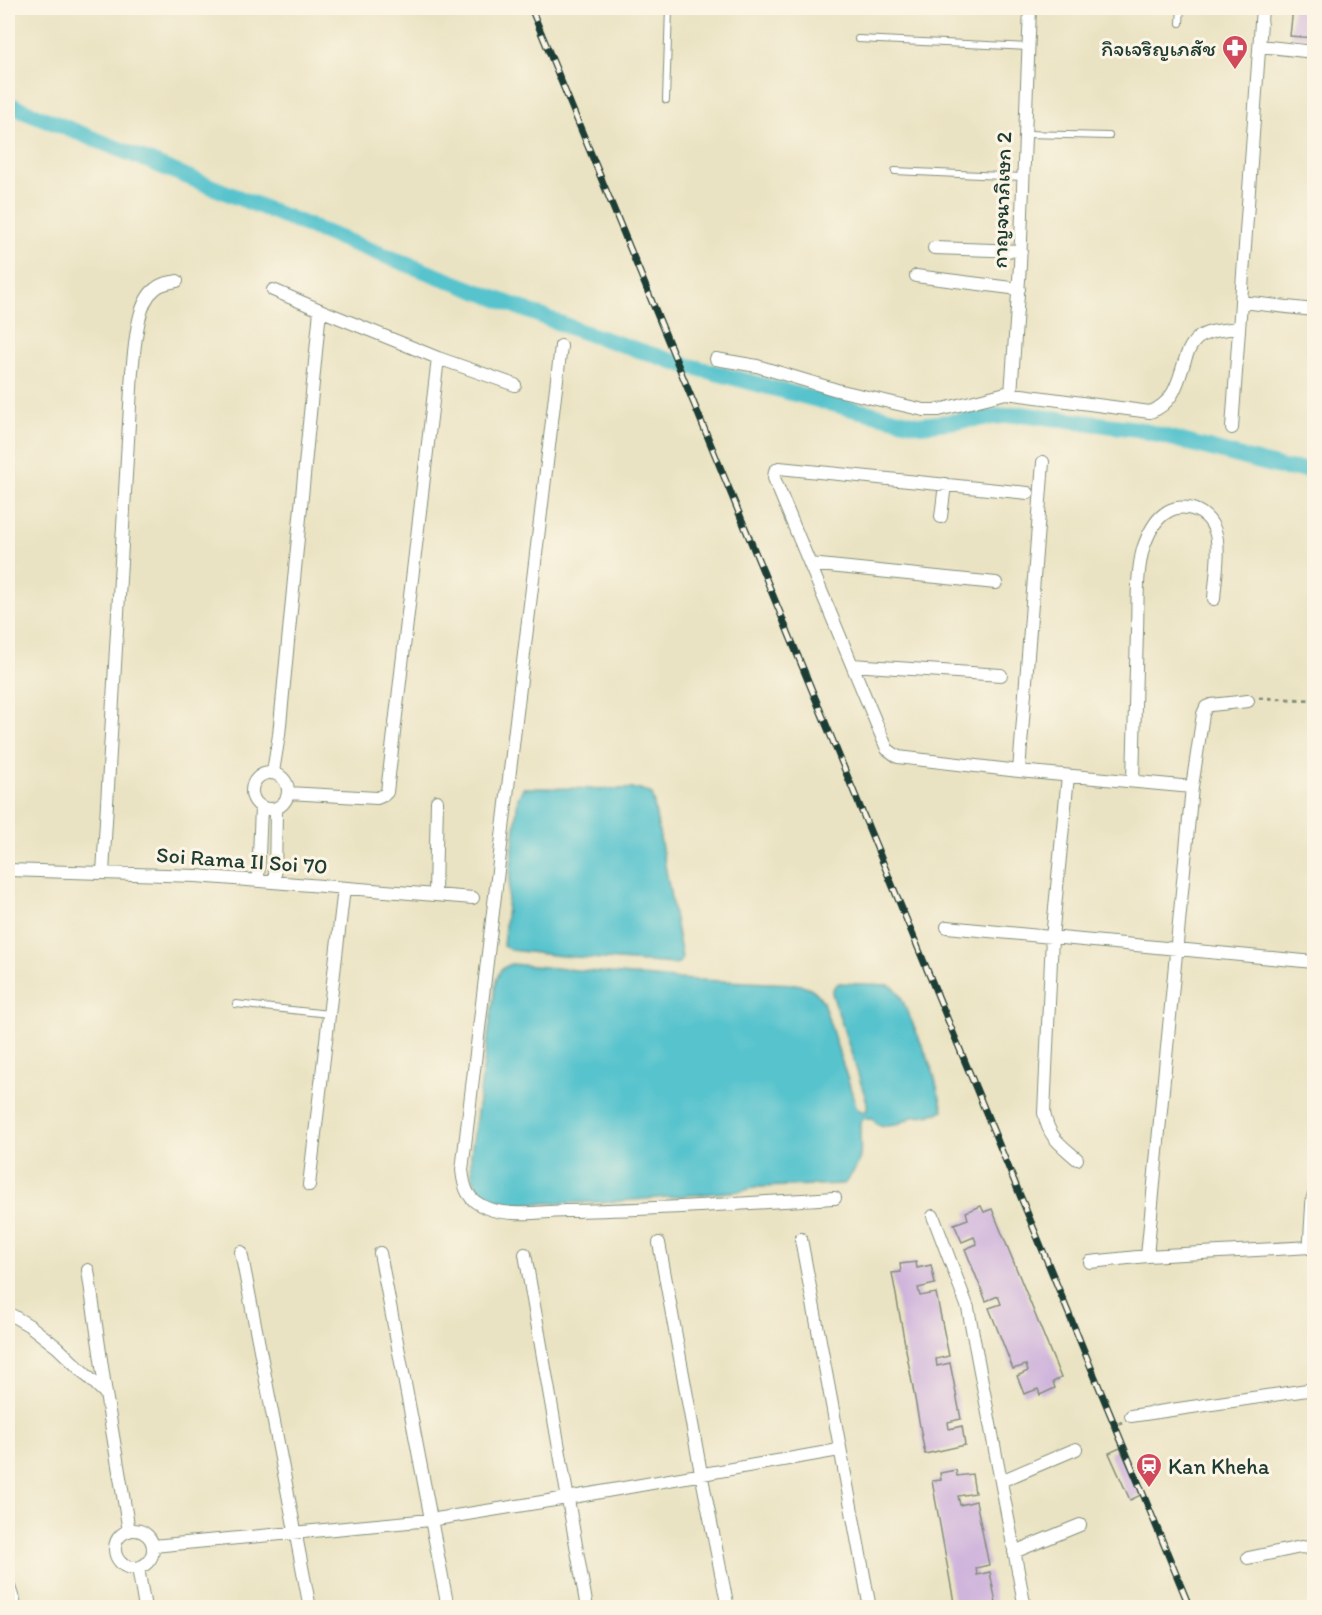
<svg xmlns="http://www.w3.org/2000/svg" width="1322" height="1615" font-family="Itim,'Playpen Sans Thai',sans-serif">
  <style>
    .water { fill: #56c3cd; stroke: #3a8080; stroke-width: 1.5 }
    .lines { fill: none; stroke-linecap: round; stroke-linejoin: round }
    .canal { stroke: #56c3cd; stroke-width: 16 }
    .building { fill: #cfb4dc }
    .service-casing { stroke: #84907c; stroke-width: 8 }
    .minor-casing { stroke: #84907c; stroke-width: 14 }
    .tertiary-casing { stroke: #84907c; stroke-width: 17 }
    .path { stroke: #84907c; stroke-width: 3; stroke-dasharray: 4.5 4.5; stroke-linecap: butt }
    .service { stroke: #fff; stroke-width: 6 }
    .minor { stroke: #fff; stroke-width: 12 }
    .tertiary { stroke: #fff; stroke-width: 15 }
    .rail-casing { stroke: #1f3d34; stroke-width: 7 }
    .rail { stroke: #fcf5e5; stroke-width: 4.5; stroke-dasharray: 14; stroke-linecap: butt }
    .labels { text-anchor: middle; stroke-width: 6; stroke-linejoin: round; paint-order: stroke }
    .poi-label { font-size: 22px; fill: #1f3d34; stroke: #fcf5e5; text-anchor: end }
    .street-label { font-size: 22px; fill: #1f3d34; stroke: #fcf5e5 }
  </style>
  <rect width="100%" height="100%" fill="#fcf5e5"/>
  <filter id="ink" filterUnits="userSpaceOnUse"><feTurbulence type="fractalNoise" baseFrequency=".0167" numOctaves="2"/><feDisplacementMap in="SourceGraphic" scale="12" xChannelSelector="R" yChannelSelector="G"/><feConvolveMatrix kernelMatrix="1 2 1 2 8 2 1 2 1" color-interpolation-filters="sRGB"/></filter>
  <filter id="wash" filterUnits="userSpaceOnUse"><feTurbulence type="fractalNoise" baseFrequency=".008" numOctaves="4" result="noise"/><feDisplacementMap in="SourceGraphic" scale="24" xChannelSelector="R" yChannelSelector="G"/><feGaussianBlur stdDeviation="1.35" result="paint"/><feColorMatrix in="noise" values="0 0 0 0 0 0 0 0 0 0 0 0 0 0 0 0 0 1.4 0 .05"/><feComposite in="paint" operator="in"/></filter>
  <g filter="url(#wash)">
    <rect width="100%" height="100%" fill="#eae3c3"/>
    <path class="water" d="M523,788L640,789L652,794L682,958L680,962L675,964L562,956L511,950L503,946L518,798Z
      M511,964L674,979L795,984C810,986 816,990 823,1002L857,1109L864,1112L867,1110V1102L832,993L834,987L839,983L889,985L895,988L901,997L932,1068L943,1110L938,1113L912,1117L896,1125L885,1126L877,1124L872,1118H864L860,1123C859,1155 867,1156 844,1184L759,1187L740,1191L610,1202L509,1204C478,1196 470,1186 471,1154L496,981L501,969Z"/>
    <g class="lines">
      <path class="canal" d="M8,104L321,231L580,331L678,363L848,408L921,425L1021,414L1137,429L1283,468L1314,470"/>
    </g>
    <g id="blocks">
      <path class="building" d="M1293,8H1314V38L1290,36Z
        M981,1206L984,1212L992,1209L1061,1378L1053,1382L1055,1388L1040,1395L1038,1389L1024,1394L1017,1376L1028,1371L1026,1365L1013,1369L989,1308L1001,1304L998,1296L986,1301L965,1249L977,1244L974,1237L962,1242L954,1224L968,1219L966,1212Z
        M916,1262L917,1268L931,1265L935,1284L918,1288L920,1296L936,1293L949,1356L936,1359L937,1366L950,1363L961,1419L948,1422L949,1429L962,1426L965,1445L925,1454L892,1273L901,1272L900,1264Z
        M1120,1448L1141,1495L1130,1500L1109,1453Z
        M956,1470L957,1476L972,1474L975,1493L958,1496L960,1505L976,1501L989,1565L976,1568L977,1575L990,1572L997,1608H955L932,1481L941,1480L940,1473Z"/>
    </g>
  </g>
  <g filter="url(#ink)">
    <use href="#blocks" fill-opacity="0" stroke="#84907c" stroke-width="1.5"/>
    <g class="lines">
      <defs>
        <path id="service" d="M1180,23L1181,8
          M858,39L1028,47
          M666,100L669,8
          M1025,134L1109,136
          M895,171L1023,177
          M236,1004L329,1014"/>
        <path id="minor" d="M1260,46L1314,52
          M934,248L1021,251
          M916,276L1019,289
          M273,290L320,310
          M1242,302L1314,310
          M561,346L462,1170C464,1189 468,1201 487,1208C510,1217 541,1212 565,1211C655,1210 745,1203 835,1198
          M438,358L515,385
          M716,359L757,366L837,390L924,410H939L1006,393L1150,412C1186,399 1177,357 1197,339C1207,330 1225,330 1237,328
          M1011,394L1020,265L1030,8
          M1232,428L1262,8
          M1028,493L779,468L775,471L774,478L887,749L898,757L1019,771L1192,787
          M941,517L945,484
          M810,564L996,583
          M852,665L1001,675
          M1019,771L1043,462
          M273,772L279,735L320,310L438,358L387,792L384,795L377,798L288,793
          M252 791a18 18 0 1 1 36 0a18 18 0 1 1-36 0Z
          M1068,776L1052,938L1044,1113C1049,1138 1059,1143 1077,1159
          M1133,781C1134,731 1136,681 1137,631C1138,604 1136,575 1143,549C1147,537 1153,522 1164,514C1182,500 1208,510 1215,531C1221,548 1215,581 1214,599
          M8,870L196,876L473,898
          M103,873L132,371C135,349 136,303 155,289C161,283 169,283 177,281
          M258,880L261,807
          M275,882L276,808
          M435,893L437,801
          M947,927L1314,962
          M309,1185L344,888
          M933,1216L968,1308L1025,1608
          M801,1239L870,1608
          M659,1243L701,1473L728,1608
          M241,1252L310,1608
          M380,1253L448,1608
          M525,1254L587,1608
          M1147,1256L1192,787L1203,714L1206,707L1211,705L1248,701
          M1090,1262L1147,1256L1311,1247
          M88,1270L106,1394
          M8,1313L30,1326L57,1347L106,1394L129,1531
          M1131,1416L1314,1389
          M1001,1481L1076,1449
          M115 1549a19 19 0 1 1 38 0a19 19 0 1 1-38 0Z
          M153,1546L430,1520L567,1498L839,1450
          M1014,1552L1080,1525
          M1248,1558L1301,1547L1310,1548L1314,1554
          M138,1568L145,1608
          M9,1587L16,1608"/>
        <path id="tertiary" d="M1314,1198L1311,1247H1314"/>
      </defs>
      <use href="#service" class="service-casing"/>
      <use href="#minor" class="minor-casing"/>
      <use href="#tertiary" class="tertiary-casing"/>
      <path class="path" d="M1259,698L1314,700
        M1111,1428L1122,1422"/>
      <use href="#service" class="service"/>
      <use href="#minor" class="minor"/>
      <use href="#tertiary" class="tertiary"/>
      <defs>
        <path id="rail" d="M531,8L1190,1608"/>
      </defs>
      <use href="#rail" class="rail-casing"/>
      <use href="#rail" class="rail"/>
    </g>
  </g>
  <defs>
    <symbol id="pharmacy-pin" viewBox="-11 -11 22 30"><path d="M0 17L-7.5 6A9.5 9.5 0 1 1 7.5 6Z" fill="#d1495b" stroke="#fcf5e5"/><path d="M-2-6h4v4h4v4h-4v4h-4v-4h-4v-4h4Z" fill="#fff"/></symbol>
    <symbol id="station-pin" viewBox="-11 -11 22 30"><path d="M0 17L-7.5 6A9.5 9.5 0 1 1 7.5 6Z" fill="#d1495b" stroke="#fcf5e5"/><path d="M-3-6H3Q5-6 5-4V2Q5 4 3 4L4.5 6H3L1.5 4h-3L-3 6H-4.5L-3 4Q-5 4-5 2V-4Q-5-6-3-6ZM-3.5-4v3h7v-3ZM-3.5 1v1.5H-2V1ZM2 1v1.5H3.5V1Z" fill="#fff"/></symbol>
  </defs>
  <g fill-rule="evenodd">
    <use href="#pharmacy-pin" x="1220" y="33" width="30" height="40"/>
    <use href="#station-pin" x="1134" y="1451" width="30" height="40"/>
  </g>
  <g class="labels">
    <g class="poi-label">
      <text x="1216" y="56">กิจเจริญเภสัช</text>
      <text x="1168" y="1474" text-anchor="start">Kan Kheha</text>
    </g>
    <g class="street-label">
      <text transform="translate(1001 200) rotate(-88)" y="8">กาญจนาภิเษก 2</text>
      <text transform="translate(242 860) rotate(4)" y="8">Soi Rama II Soi 70</text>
    </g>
  </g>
  <rect width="1322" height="1615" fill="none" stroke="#fcf5e5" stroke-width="30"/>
</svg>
